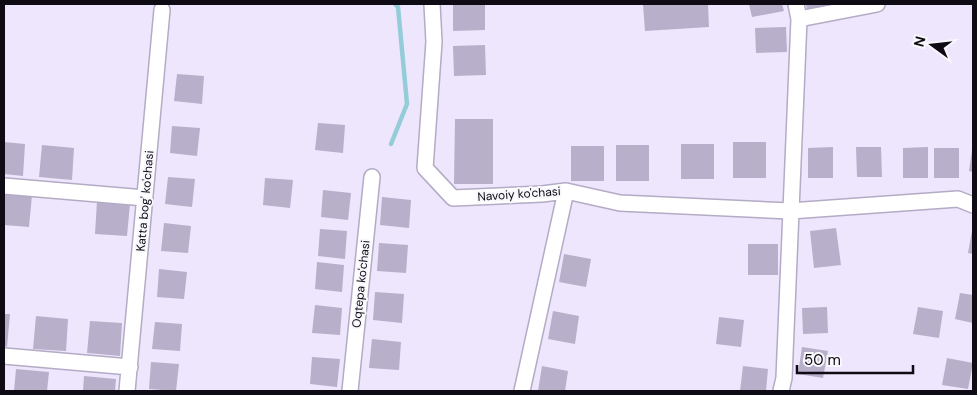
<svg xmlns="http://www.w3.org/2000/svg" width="977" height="395" font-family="'DM Sans',sans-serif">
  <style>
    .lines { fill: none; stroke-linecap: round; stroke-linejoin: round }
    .stream { stroke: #94cdd8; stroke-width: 4.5 }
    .building { fill: #b8afca }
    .street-casing { stroke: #b4abc5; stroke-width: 18 }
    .street { stroke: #fff; stroke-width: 15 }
    .labels { text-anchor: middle; stroke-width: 4; stroke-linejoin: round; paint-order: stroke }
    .street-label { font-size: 12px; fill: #0e0b14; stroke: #f8f7fc }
  </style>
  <rect width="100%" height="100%" fill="#eee6fd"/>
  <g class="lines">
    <path class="stream" d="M391,144L407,104L398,7L395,4"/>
  </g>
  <path class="building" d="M453,4H485V30L453,31Z
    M666,4H708L709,27L645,31L643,5Z
    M749,4H782L784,11L752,17Z
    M806,4H832V5L807,9Z
    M786,27L787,52L756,53L755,28Z
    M485,45L486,75L454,76L453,46Z
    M177,74L204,76L202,104L174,101Z
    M455,119H493V184H454Z
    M318,123L345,125L343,153L315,150Z
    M172,126L200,128L197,156L170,153Z
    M4,142L25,144L23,176L4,174Z
    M733,142H766V178H733Z
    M681,144H714V179H681Z
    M42,145L74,148L72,180L39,177Z
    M616,145H649V181H616Z
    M571,146H604V181H571Z
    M833,147V178H808V148Z
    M856,147H881L882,177H857Z
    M928,147V178H903V148Z
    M934,148H959V178H934Z
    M972,150H973V172L969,171Z
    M168,177L195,179L192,207L165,204Z
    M265,178L293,180L290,208L263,205Z
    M323,190L351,193L348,220L321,217Z
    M4,193L32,195L29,227L4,225Z
    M382,197L411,200L409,228L380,225Z
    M97,201L130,204L127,236L95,234Z
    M164,223L191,226L188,253L161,251Z
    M836,228L841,265L814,268L810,231Z
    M320,229L347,231L345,259L318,256Z
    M972,231H973V254L968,253Z
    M379,243L408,245L406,273L377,271Z
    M748,244H778V275H748Z
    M564,254L591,259L586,287L559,282Z
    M317,262L344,265L342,292L315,289Z
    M159,269L187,272L184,299L157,297Z
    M375,292L404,294L402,323L373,320Z
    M960,293L973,295V323L955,319Z
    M315,305L342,308L340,335L312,333Z
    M827,307L828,333L803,334L802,308Z
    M918,307L943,311L939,338L913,334Z
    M553,311L579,316L575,344L548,339Z
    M4,314H10L7,347L4,346Z
    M36,316L68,319L66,351L33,349Z
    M719,317L744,320L741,347L716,344Z
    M90,321L122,323L120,356L87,353Z
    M155,322L182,324L180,351L152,349Z
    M372,339L401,342L399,370L369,368Z
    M802,347L828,351L823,378L798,374Z
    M312,357L340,359L337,387L310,384Z
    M947,358L973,363L968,389L942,385Z
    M151,362L179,364L176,391L149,389Z
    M542,366L568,371L565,391H538Z
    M743,366L768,369L766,391H740Z
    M16,369L49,372L47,391H14Z
    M84,376L116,379L115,391H83Z"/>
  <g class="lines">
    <defs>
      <path id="street" d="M432,4L434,42L425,168L453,198L542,194L566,191L620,203L790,211L958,199L973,205
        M799,19L877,4
        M4,186L145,198
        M4,356L130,367
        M127,391L162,10
        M350,391L372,177
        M522,391L566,191
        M781,391L784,378L799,19L796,4"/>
    </defs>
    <use href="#street" class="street-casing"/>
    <use href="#street" class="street"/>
  </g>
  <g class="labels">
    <g class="street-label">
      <text transform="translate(519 194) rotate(-4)" y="4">Navoiy ko'chasi</text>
      <text transform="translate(145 201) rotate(-85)" y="4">Katta bog' ko'chasi</text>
      <text transform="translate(361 284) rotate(-84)" y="4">Oqtepa ko'chasi</text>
    </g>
  </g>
  <rect width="977" height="395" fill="none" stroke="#0e0b14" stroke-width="10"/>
  <g transform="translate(932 45) rotate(285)" stroke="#f8f7fc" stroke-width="4" paint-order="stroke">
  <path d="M0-4L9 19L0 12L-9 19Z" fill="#0e0b14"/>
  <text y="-8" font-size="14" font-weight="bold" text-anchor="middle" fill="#0e0b14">N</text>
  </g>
  <path d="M797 365v8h116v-8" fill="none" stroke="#0e0b14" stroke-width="2.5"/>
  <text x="804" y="365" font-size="15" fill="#0e0b14" stroke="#f8f7fc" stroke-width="4" paint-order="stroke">50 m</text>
</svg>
